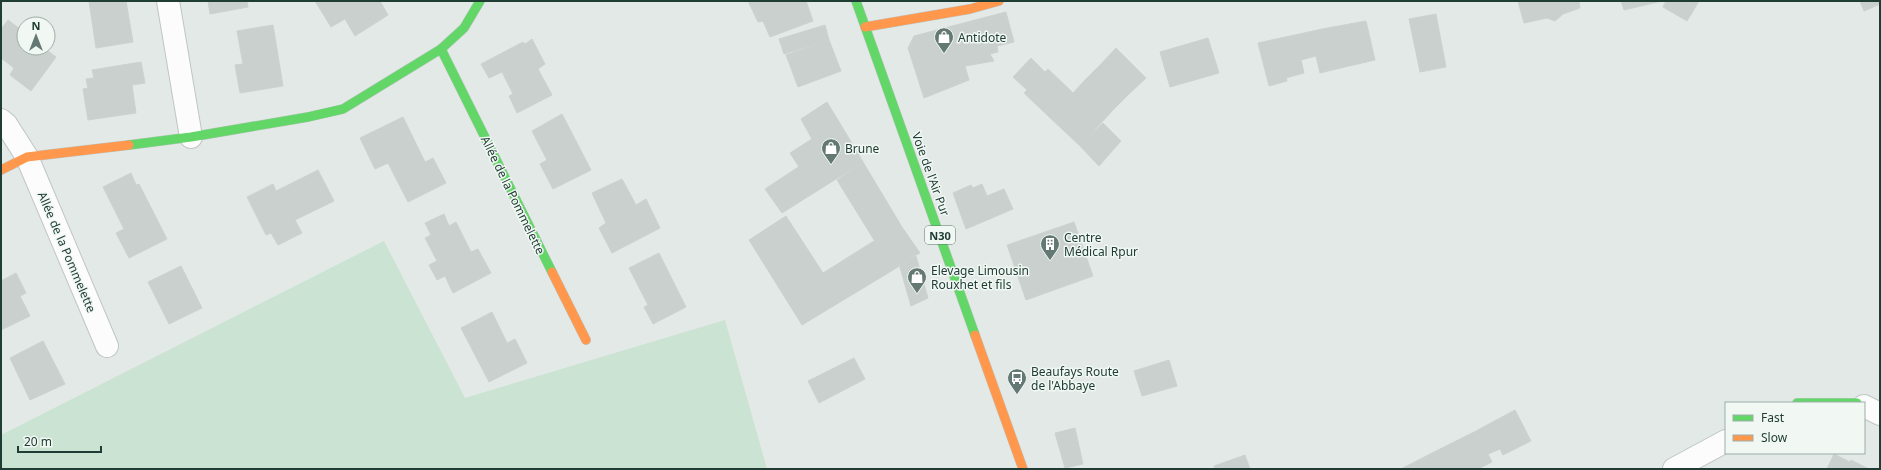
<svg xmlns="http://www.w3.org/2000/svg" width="1881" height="470" font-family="'Noto Sans',sans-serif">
  <rect width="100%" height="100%" fill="#e3e9e6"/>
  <polygon fill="#cbe3d2" points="384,241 465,398 725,320 767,469 1,469 1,435"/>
  <g fill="#cad0ce" stroke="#cbd2cf">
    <polygon points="89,1 126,1 133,42 96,48"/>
    <polygon points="208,1 247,1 248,7 210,14"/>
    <polygon points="315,1 380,1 388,15 355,36 345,19 331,27"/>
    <polygon points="748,1 806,1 813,21 770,37 763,21 758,22"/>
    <polygon points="1518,1 1579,1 1580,8 1563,14 1555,21 1547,18 1524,23"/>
    <polygon points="1621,1 1662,1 1624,10"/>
    <polygon points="1666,1 1699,1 1687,21 1663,7"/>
    <polygon points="1860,1 1880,1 1880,4 1864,11"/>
    <polygon points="1006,12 1014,42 997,46 998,52 990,54 994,61 965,66 969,80 924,98 908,48 914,36"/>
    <polygon points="1436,14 1446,67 1420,72 1409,19"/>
    <polygon points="8,20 24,32 24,48 44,48 56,57 31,91 10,75 14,68 1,58 1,29"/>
    <polygon points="1366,21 1375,60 1332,70 1322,29"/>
    <polygon points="273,25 283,86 240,93 235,65 243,64 237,31"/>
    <polygon points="825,25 829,40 784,54 779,39"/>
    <polygon points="1322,29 1332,70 1320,73 1316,56 1301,60 1295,35"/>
    <polygon points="1295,35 1304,73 1286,78 1276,39"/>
    <polygon points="1208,38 1219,73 1170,87 1160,52"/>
    <polygon points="532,39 545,64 538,69 552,95 517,113 509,96 513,94 502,72 489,78 481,64 523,42 525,44"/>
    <polygon points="1276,39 1287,81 1269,86 1258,43"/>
    <polygon points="829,40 841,71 798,87 786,55"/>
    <polygon points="1116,48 1146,78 1130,93 1101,64"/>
    <polygon points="1031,58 1045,72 1027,90 1013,77"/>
    <polygon points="141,62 145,83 132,85 136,113 88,120 83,89 88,88 86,79 94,78 92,70"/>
    <polygon points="1101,64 1130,93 1113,110 1084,81"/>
    <polygon points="1048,69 1069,89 1045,113 1024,93"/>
    <polygon points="1084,81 1113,110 1080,146 1045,113 1069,89 1073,93"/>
    <polygon points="827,102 847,135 799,167 790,153 812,139 801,119"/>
    <polygon points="562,114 591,170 553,189 540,164 547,160 532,131"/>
    <polygon points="403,117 425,162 433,158 446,183 408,202 388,163 375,169 360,138"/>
    <polygon points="1103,123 1121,141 1099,166 1080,146"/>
    <polygon points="847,135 863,162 782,213 765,189"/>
    <polygon points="863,162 902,227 876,243 837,180"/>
    <polygon points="318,170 334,201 295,220 302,233 278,245 271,233 266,235 247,197 273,184 276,191"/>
    <polygon points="131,173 136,185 139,184 167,239 129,258 116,233 124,229 103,187"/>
    <polygon points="622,179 636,205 646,199 660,228 612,253 599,228 606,223 592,193"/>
    <polygon points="982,184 987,196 1004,189 1013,209 966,229 953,193 971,185 973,188"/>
    <polygon points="444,214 449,226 456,222 471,252 478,249 491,273 453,293 445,276 437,280 429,265 437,261 425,238 431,235 425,223"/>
    <polygon points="786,216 823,273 874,241 876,243 902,227 920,253 899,264 898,267 802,325 749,240"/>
    <polygon points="1074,222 1093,276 1026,300 1007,245"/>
    <polygon points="659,253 686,307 653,324 644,307 648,305 629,268"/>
    <polygon points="916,256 928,298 911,306 899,264"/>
    <polygon points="181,266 202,308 169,324 148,282"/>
    <polygon points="16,273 26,293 20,296 30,316 1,330 1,281"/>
    <polygon points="492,312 507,343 515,339 527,363 489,382 461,328"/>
    <polygon points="43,341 65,384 30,400 10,358"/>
    <polygon points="854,358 865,379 819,403 808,381"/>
    <polygon points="1169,360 1177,386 1142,396 1134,371"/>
    <polygon points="1515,410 1531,441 1503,455 1500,449 1488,454 1476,431"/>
    <polygon points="1075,428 1083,464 1065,468 1055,433"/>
    <polygon points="1476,431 1492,462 1478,469 1443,469 1434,452"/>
    <polygon points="1434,452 1443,469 1401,469"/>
    <polygon points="1834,454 1850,462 1851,460 1869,469 1827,469"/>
    <polygon points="1245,455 1250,469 1215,469 1214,466"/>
  </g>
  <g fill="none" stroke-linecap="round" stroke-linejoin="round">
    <defs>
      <g id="street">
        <polyline points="168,1 191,137"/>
        <polyline points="1,120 6,124 27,157 107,346"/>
        <polyline points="1864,406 1880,414"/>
        <polyline points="1674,469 1726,441"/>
      </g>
      <g id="fast">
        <polyline points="856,1 975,335"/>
        <polyline points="441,49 552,272"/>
        <polyline points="129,145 191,137 308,117 343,109 441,49 464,28 480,1"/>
        <polyline points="1797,403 1857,403"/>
      </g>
      <g id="slow">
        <polyline points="865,27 970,9 999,1"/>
        <polyline points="1,170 27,157 129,145"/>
        <polyline points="552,272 586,340"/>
        <polyline points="975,335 1023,469"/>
      </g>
    </defs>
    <use href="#street" stroke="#c0c6c3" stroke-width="24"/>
    <use href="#fast" stroke="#bec7c3" stroke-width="10"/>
    <use href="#slow" stroke="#bec7c3" stroke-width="10"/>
    <use href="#street" stroke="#fbfcfb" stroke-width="22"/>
    <use href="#fast" stroke="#63d668" stroke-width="9"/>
    <use href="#slow" stroke="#ff974d" stroke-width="9"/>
  </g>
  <defs>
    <symbol id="shop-pin" viewBox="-11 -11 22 30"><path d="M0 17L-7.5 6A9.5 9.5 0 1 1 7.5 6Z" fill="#647973" stroke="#f1f8f4"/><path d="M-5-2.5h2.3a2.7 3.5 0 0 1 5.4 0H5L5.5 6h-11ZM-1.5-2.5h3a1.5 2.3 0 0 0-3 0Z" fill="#fff"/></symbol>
    <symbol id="building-pin" viewBox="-11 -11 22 30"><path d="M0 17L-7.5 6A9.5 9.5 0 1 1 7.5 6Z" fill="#647973" stroke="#f1f8f4"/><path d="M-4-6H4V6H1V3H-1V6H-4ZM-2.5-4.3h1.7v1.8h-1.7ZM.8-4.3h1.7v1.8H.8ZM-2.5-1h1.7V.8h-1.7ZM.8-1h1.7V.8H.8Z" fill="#fff"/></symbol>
    <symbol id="bus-pin" viewBox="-11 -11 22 30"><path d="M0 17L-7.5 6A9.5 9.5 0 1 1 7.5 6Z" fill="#647973" stroke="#f1f8f4"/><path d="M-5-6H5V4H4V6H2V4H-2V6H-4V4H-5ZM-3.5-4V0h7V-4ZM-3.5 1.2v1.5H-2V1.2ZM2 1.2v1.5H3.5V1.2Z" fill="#fff"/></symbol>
  </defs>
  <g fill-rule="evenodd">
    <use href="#shop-pin" x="933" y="26" width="22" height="30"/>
    <use href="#shop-pin" x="820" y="137" width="22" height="30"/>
    <use href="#building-pin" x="1039" y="233" width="22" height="30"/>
    <use href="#shop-pin" x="906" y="266" width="22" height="30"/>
    <use href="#bus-pin" x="1006" y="367" width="22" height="30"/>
  </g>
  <g text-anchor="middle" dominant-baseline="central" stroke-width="3" stroke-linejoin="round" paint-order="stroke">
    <rect fill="#f1f8f4" stroke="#5f756e" stroke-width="1" x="925" y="226" width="30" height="18" rx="3"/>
    <g font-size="11" font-weight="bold" fill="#203d35">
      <text x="940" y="235">N30</text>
    </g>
    <g font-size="12" fill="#203d35" stroke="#f1f8f4" text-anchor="start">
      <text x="958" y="37">Antidote</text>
      <text x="845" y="148">Brune</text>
      <text x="1064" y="237">Centre<tspan x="1064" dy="14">Médical Rpur</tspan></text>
      <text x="931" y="270">Elevage Limousin<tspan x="931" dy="14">Rouxhet et fils</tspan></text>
      <text x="1031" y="371">Beaufays Route<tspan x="1031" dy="14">de l'Abbaye</tspan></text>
    </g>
    <g font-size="12" fill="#203d35" stroke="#f1f8f4">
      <text transform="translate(931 174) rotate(70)">Voie de l'Air Pur</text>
      <text transform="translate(513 195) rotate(64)">Allée de la Pommelette</text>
      <text transform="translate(67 252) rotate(67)">Allée de la Pommelette</text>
    </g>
  </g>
  <rect width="1881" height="470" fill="none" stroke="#203d35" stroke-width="4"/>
  <rect x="1725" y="402" width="140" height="52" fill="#f1f8f4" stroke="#9dada8"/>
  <rect x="1733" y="415" width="20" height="6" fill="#63d668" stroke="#9dada8"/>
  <text x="1761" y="422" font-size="12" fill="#203d35">Fast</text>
  <rect x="1733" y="435" width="20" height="6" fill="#ff974d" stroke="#9dada8"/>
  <text x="1761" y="442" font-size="12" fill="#203d35">Slow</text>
  <g transform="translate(36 36)"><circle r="19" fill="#f1f8f4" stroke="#9dada8"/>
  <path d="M0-3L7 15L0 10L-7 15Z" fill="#647973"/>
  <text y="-6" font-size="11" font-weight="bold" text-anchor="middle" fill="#203d35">N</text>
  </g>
  <path d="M18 446v6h83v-6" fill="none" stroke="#203d35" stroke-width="2"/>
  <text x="24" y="446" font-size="12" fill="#203d35" stroke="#f1f8f4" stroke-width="3" paint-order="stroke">20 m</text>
</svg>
